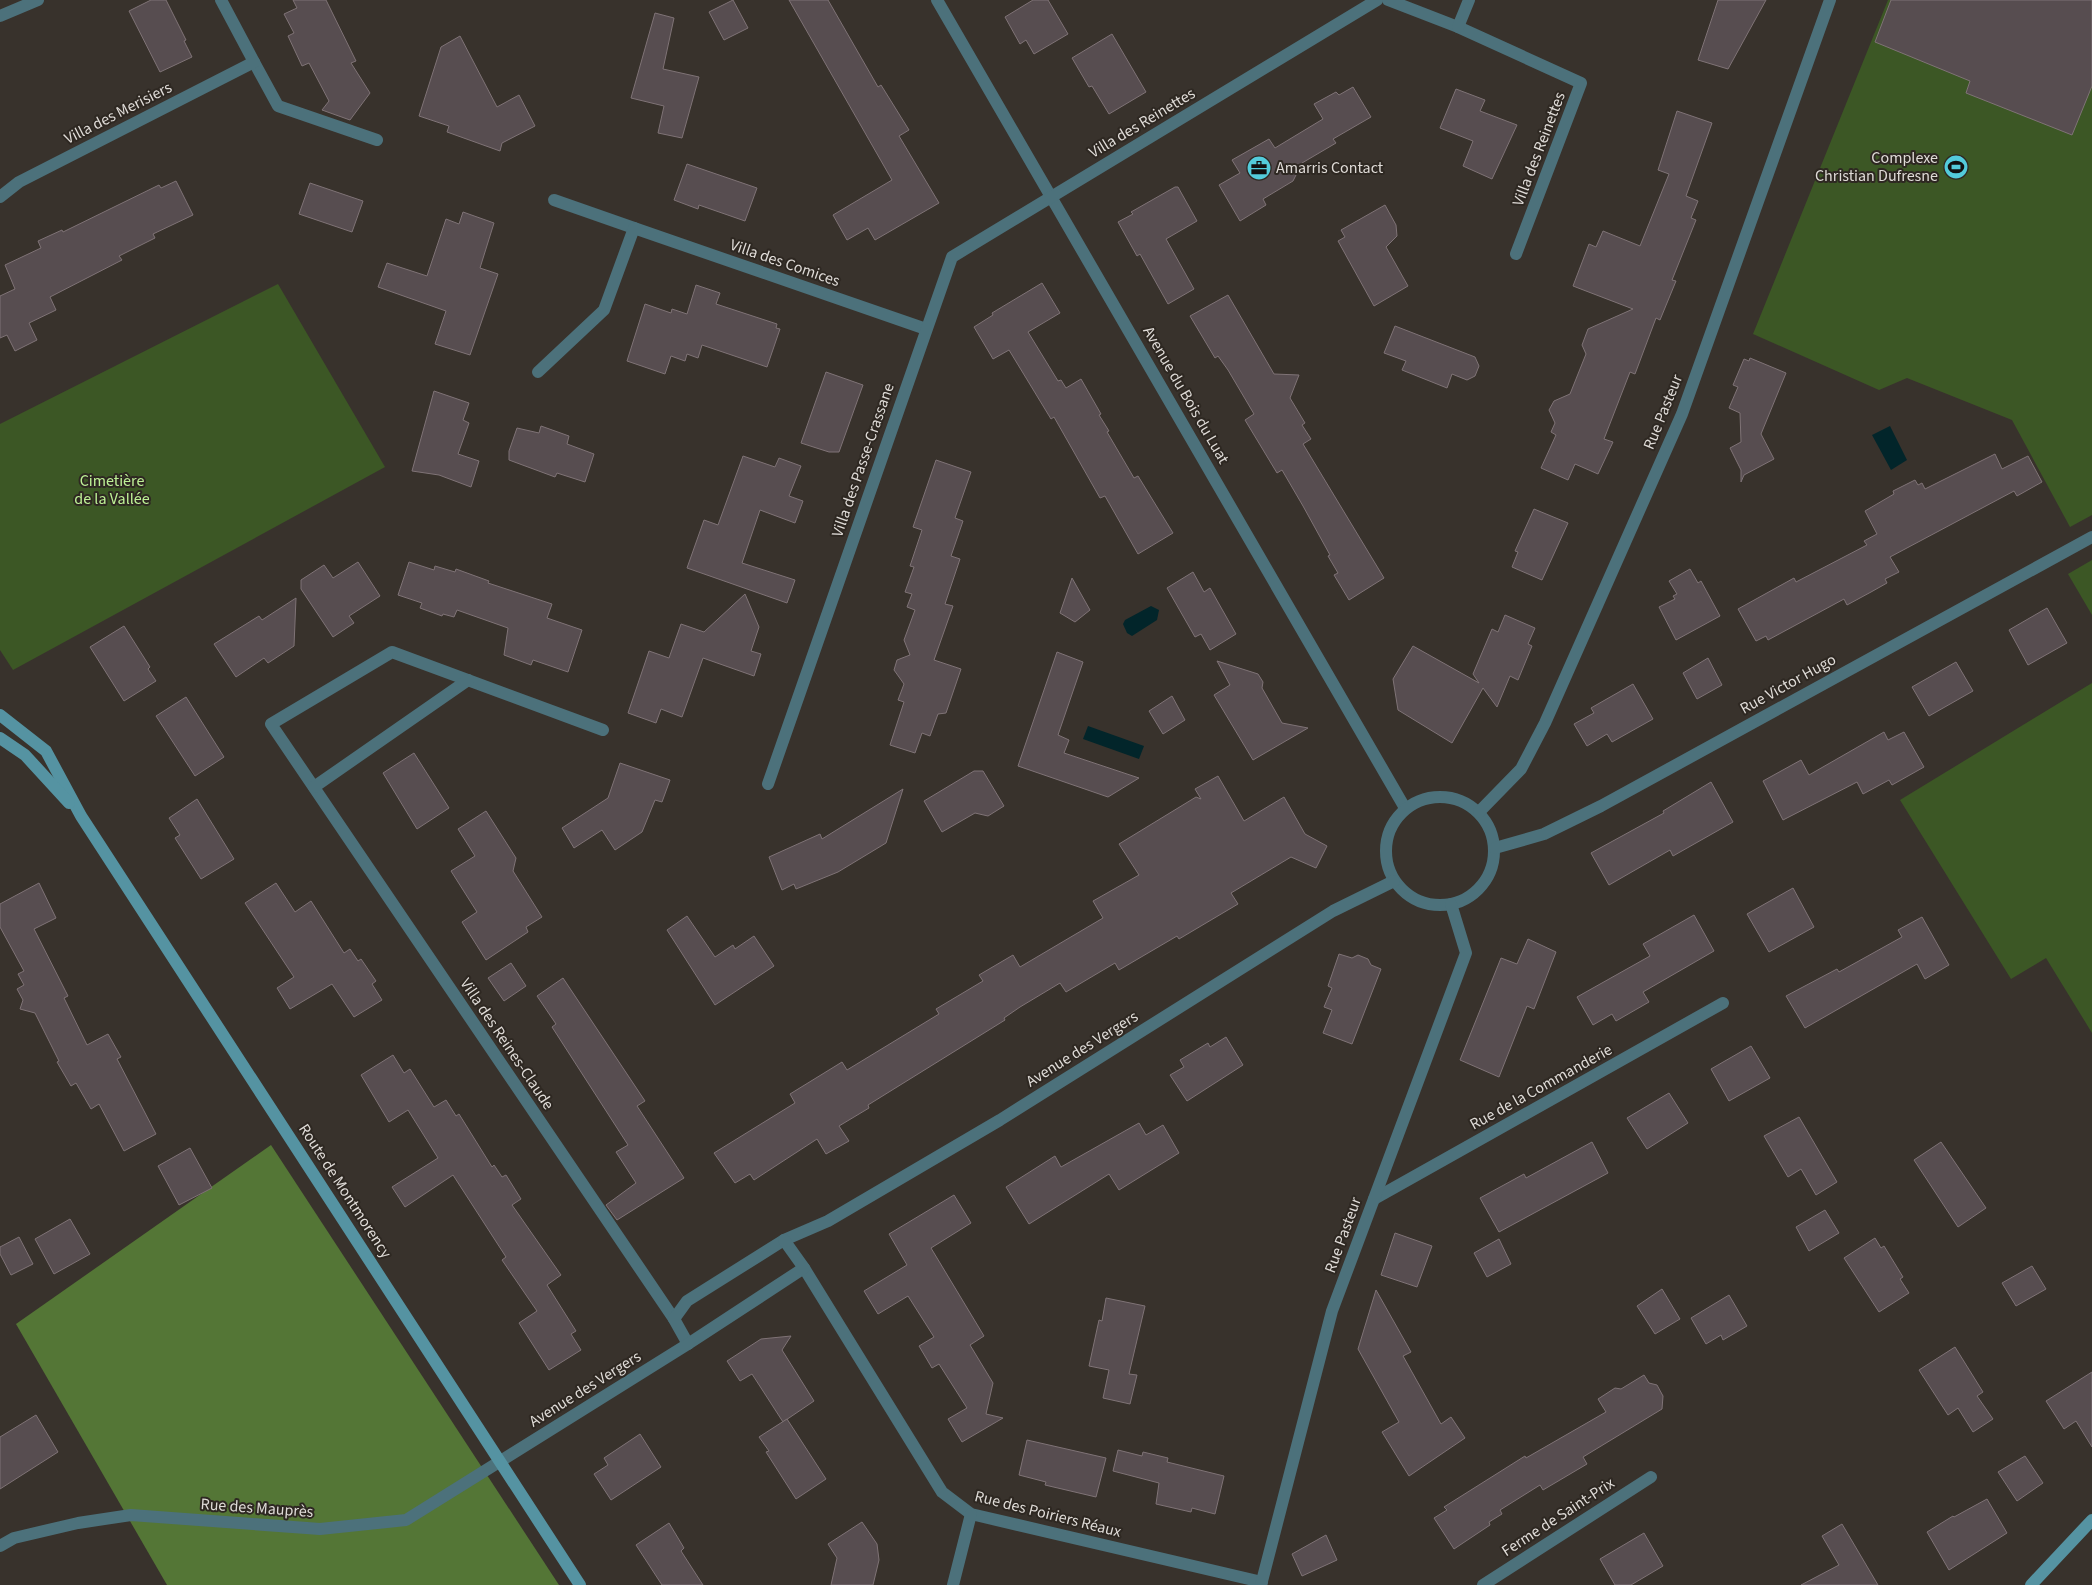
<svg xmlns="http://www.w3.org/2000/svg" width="2092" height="1585" font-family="'Source Sans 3',sans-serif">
  <rect width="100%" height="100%" fill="#38322c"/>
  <g fill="#3c5725">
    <polygon points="1888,0 2092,0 2092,515 2070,527 2012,420 1907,378 1879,390 1753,334"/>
    <polygon points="278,284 385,467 13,670 0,650 0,424"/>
    <polygon points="2092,560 2092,615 2068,574"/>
    <polygon points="2092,683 2092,1033 2046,958 2011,979 1900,800"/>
  </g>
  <polygon fill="#547636" points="271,1145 559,1585 167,1585 16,1324"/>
  <g fill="#02252a">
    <polygon points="1890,426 1907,460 1891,470 1872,435"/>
    <polygon points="1151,606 1159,610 1157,620 1132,636 1127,633 1123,624 1125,620"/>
    <polygon points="1088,726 1144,746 1139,759 1083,739"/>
  </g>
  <g fill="#574d50" stroke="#7f7376">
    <polygon points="151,0 166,0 186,40 184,41 192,57 160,72 129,11"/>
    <polygon points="293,0 326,0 356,61 351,63 370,93 350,120 322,110 329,101 309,63 302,66 288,36 294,33 284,14 297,8"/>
    <polygon points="733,0 748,28 724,40 709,12"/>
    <polygon points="789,0 828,0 878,87 881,85 909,130 899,136 939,203 875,240 868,228 847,240 833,215 892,180"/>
    <polygon points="1033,0 1048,0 1068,34 1034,54 1026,40 1020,44 1005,17"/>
    <polygon points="1718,0 1766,0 1728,69 1698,60"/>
    <polygon points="1891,0 2092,0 2092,86 2072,135 1966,93 1970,81 1875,42"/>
    <polygon points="655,13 674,18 663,69 699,77 682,138 658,133 664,106 631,98"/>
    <polygon points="1112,34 1146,92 1109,114 1092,86 1089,87 1072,58"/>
    <polygon points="460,36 497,107 519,95 535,126 502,143 500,151 447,132 449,126 419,116 441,47"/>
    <polygon points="1353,87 1371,117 1333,139 1336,143 1302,163 1293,181 1263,199 1266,205 1240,221 1219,185 1240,173 1232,160 1269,139 1275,148 1323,119 1314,104 1336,92 1339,95"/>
    <polygon points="1456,89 1485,100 1480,111 1517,125 1492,179 1463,166 1473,141 1440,128"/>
    <polygon points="1677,111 1712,123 1686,196 1698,201 1691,218 1696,220 1672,280 1676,281 1660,320 1656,318 1635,374 1630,372 1611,421 1604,439 1613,442 1598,474 1575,464 1568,480 1541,468 1556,435 1551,432 1555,423 1549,410 1554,401 1570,394 1586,354 1582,345 1588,329 1633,309 1573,286 1589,244 1596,247 1603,231 1640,246 1669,174 1658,170"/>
    <polygon points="687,164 757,188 745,221 699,205 698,209 674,200"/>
    <polygon points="176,181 193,215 153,234 155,238 119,256 122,260 50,297 56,310 29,323 37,340 15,351 7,335 0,338 0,296 15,289 5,265 41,248 38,241 62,230 63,232 159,185 161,188"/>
    <polygon points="310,183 363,201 352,232 299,214"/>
    <polygon points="1175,187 1178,187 1197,221 1166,239 1194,289 1168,304 1140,254 1137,256 1118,222 1133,214 1131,212"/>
    <polygon points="1385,205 1396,225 1397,236 1386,247 1408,286 1374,306 1338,241 1345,237 1341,230"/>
    <polygon points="463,212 494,223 480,268 498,274 470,355 435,344 446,311 378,287 387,263 427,276 446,219 459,224"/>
    <polygon points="1042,283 1060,313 1028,332 1058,381 1061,380 1066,388 1081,379 1101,414 1099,415 1109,431 1107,432 1134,478 1138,476 1173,533 1138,554 1105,496 1100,498 1054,417 1051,419 1009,350 993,359 974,327 993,315 992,313"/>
    <polygon points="696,285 720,293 716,304 777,324 776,328 780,329 767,367 702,345 698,358 687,354 685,361 671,356 665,374 627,361 645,304 671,313 672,309 687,314"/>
    <polygon points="1228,295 1274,374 1299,375 1290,398 1305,423 1302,425 1311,439 1303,444 1384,578 1349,600 1334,575 1338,573 1328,556 1330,555 1303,506 1282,470 1277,473 1245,420 1254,414 1228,370 1218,356 1215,358 1190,316"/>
    <polygon points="1395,326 1475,357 1479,366 1475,376 1467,380 1452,374 1447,388 1402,370 1406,361 1384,353"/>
    <polygon points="1750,358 1786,373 1761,434 1774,459 1744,475 1741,482 1741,470 1730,448 1741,442 1740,413 1729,408 1738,387 1733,385 1744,359 1749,361"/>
    <polygon points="826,372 863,385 839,452 829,452 801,443"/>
    <polygon points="434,391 469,403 463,420 469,423 458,454 479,461 471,487 439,475 412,471"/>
    <polygon points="541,426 569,436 567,444 594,454 585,482 557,473 555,477 509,460 509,451 517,428 539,433"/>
    <polygon points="1995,454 2002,469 2028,456 2042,482 2017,496 2014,491 1890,557 1899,572 1885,579 1887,583 1871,592 1847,605 1844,599 1768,640 1766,636 1756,641 1738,609 1794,578 1796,582 1867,545 1864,541 1877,534 1865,511 1894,494 1893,491 1915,480 1918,485 1922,483 1925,489"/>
    <polygon points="743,456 775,467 779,458 801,466 789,496 803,501 795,523 760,510 742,563 795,580 787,603 687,568 704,520 718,525"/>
    <polygon points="936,460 971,472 955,518 963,521 951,556 960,559 945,604 953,606 934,660 961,669 946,713 938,714 930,736 922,733 915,753 890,745 904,702 898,700 904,684 894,670 897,660 910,655 904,640 915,610 907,607 912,594 905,592 914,567 910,566 922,530 913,527"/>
    <polygon points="1534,509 1568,523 1542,580 1512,567 1518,552 1515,551"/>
    <polygon points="358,562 380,596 349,616 354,623 333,637 301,589 301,580 324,565 333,578"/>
    <polygon points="409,562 434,570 435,566 455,572 456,569 489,581 488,583 552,604 547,618 582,630 568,672 533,660 531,665 504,655 508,628 457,610 454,617 443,614 442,616 420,608 422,603 398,595"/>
    <polygon points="1690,569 1698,583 1701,581 1720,616 1676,640 1659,607 1675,599 1673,596 1677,594 1669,581"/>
    <polygon points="1193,572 1204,592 1210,588 1236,634 1210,650 1201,634 1195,637 1167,588"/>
    <polygon points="1072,578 1090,610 1075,622 1060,613"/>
    <polygon points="745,594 759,627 751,651 761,654 754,676 703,658 682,717 661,709 656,723 628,713 649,651 669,658 681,624 704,632"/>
    <polygon points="296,598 294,646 268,663 264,658 236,677 214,644 259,616 262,620"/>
    <polygon points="2047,608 2067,643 2028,665 2009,630"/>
    <polygon points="1505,615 1535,628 1528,644 1532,646 1518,680 1510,676 1497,707 1483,688 1452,743 1398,710 1393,679 1413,646 1479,683 1473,674 1492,629 1498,632"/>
    <polygon points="124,626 150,667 148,669 156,681 124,701 90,647"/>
    <polygon points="1057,652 1083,662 1058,735 1069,740 1064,753 1139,778 1108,797 1018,766"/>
    <polygon points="1708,658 1722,685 1697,699 1683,673"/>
    <polygon points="1217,661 1258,674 1263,682 1262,688 1282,723 1308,728 1253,760 1214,695 1230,685"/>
    <polygon points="1956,662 1973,691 1929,716 1912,687"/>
    <polygon points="1633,684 1653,719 1612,742 1607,734 1587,746 1574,724 1594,713 1591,708"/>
    <polygon points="1172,696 1185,720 1163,734 1149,711"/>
    <polygon points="186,697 224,757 195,776 156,716"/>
    <polygon points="1884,732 1888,740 1904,732 1924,767 1892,785 1889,780 1863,794 1857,782 1783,820 1763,781 1801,760 1809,775"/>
    <polygon points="414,753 449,808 417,829 383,773"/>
    <polygon points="620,763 670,780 662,802 655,800 642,832 615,850 602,830 574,848 562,828 608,798"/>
    <polygon points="974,771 983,771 1004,806 988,816 975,813 942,832 924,801"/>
    <polygon points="1218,776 1244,821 1284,797 1305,834 1327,846 1316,868 1291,857 1231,893 1238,904 1179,939 1177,936 1119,970 1115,963 1066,992 1060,983 1020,1007 1004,1018 1005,1020 868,1105 869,1108 839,1126 849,1141 826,1154 817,1139 754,1180 750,1174 735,1183 714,1153 795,1103 790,1094 842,1062 847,1070 939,1014 936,1009 983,981 979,975 1013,955 1020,967 1103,918 1093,901 1139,875 1119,844 1196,797 1201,799 1195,789"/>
    <polygon points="1711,782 1733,822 1673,856 1670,850 1609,885 1591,853 1664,813 1663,811"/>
    <polygon points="903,789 886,843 838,872 796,889 794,884 782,890 769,857 820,834 822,839"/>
    <polygon points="197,799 234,859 201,879 175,838 180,835 169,818"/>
    <polygon points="486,811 516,858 513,871 542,917 526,927 528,932 486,960 462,922 477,912 451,871 475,856 458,829"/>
    <polygon points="39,883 56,918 34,929 68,996 64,998 87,1045 108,1034 121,1057 117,1059 156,1134 124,1151 99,1104 91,1109 76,1083 71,1086 57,1062 59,1061 35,1013 20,1009 23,1000 17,989 24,985 18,974 24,971 0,927 0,904"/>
    <polygon points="276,883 295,912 311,901 344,953 350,949 358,961 361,959 376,981 372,984 382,1000 354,1017 332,984 290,1009 277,988 294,977 245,903"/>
    <polygon points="1793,888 1814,927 1769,952 1747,914"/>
    <polygon points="1694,915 1714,951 1643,992 1649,1002 1616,1021 1612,1014 1593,1025 1577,997 1650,956 1643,944"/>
    <polygon points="687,916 715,957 733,945 735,949 754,936 774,966 715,1005 667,930"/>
    <polygon points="1922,917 1949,965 1925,979 1917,964 1805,1028 1786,996 1837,969 1839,972 1902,937 1898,930"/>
    <polygon points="1528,939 1556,952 1534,1009 1527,1006 1499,1077 1460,1060 1501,958 1517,964"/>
    <polygon points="1339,954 1352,958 1358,955 1368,959 1371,965 1381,969 1352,1044 1323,1033 1332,1010 1324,1007 1332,988 1328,986"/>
    <polygon points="511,963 526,986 504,1001 488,978"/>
    <polygon points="563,978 645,1101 637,1106 684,1178 617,1220 606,1205 636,1183 616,1152 628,1145 552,1027 556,1024 537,996"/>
    <polygon points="1226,1037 1243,1065 1187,1101 1170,1075 1184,1067 1180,1060 1208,1043 1210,1047"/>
    <polygon points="1751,1046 1770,1078 1729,1101 1711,1069"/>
    <polygon points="393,1055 404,1073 410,1069 434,1107 446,1100 456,1116 459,1114 492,1167 494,1165 502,1177 506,1175 521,1199 512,1205 561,1275 547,1285 576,1331 571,1334 581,1350 549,1370 519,1323 537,1311 502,1260 506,1257 453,1175 405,1207 392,1187 438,1158 408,1110 389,1122 361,1075"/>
    <polygon points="1669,1093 1688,1123 1647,1149 1627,1118"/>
    <polygon points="1799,1117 1837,1182 1816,1195 1801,1169 1788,1177 1764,1136"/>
    <polygon points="1139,1123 1146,1135 1163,1125 1179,1153 1119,1190 1109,1174 1029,1224 1006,1187 1055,1156 1061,1167"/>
    <polygon points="1592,1142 1608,1173 1499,1232 1480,1198 1524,1174 1526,1178"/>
    <polygon points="1941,1142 1986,1208 1958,1227 1914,1160"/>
    <polygon points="190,1148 212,1188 179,1205 158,1166"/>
    <polygon points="954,1195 971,1223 931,1248 984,1336 970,1345 993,1383 986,1414 1003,1418 962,1442 948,1419 967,1408 939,1364 932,1368 919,1346 934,1337 908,1296 878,1314 864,1291 907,1265 889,1234"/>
    <polygon points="1825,1210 1839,1233 1809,1251 1796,1227"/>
    <polygon points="70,1219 90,1254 54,1274 35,1239"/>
    <polygon points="1395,1233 1432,1246 1417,1287 1381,1275"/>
    <polygon points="19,1237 33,1264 11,1275 0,1254 0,1247"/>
    <polygon points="1875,1238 1881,1248 1884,1246 1903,1277 1900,1279 1909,1293 1879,1312 1844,1258"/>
    <polygon points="1499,1239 1511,1264 1487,1277 1474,1253"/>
    <polygon points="2032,1266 2046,1289 2016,1306 2002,1283"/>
    <polygon points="1662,1289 1680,1319 1655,1334 1637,1306"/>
    <polygon points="1376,1290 1411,1352 1403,1356 1441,1424 1451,1417 1465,1438 1409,1476 1382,1432 1399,1422 1358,1349"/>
    <polygon points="1729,1295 1747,1326 1723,1340 1721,1335 1706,1344 1691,1318"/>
    <polygon points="1106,1298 1145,1306 1129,1374 1137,1375 1130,1404 1103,1398 1109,1370 1089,1366 1099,1320 1102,1321"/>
    <polygon points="791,1336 782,1350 814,1401 783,1422 752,1374 740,1381 727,1361 761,1339"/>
    <polygon points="1955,1347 1983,1392 1977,1396 1993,1419 1973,1432 1958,1408 1948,1415 1919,1370"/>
    <polygon points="2092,1372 2092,1447 2076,1421 2064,1429 2046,1401"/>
    <polygon points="1644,1375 1649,1383 1657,1385 1663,1396 1662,1409 1583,1457 1587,1464 1543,1490 1540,1485 1500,1510 1502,1514 1489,1522 1490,1525 1454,1549 1434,1518 1447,1510 1444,1507 1525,1456 1526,1458 1606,1412 1598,1399 1615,1388 1621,1389"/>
    <polygon points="36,1415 58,1452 0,1489 0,1437"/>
    <polygon points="787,1419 826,1479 796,1499 766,1452 769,1451 759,1437"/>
    <polygon points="640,1434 661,1467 611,1500 594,1474 608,1465 604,1458"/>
    <polygon points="1027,1440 1106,1458 1096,1497 1045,1485 1046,1482 1019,1475"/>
    <polygon points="1118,1450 1142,1456 1143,1452 1168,1458 1167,1462 1224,1476 1215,1514 1192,1508 1191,1512 1156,1504 1159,1483 1113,1471"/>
    <polygon points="2025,1456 2043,1483 2017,1501 1998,1472"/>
    <polygon points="1987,1499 2007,1533 1949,1570 1927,1532 1953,1516 1954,1517"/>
    <polygon points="862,1522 877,1544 879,1560 873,1585 831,1585 837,1558 828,1544"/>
    <polygon points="669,1523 684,1548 681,1551 703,1585 662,1585 636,1545"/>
    <polygon points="1842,1524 1878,1585 1801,1585 1839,1565 1822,1536"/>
    <polygon points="1644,1533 1663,1566 1631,1585 1615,1585 1600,1559"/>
    <polygon points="1326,1535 1337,1560 1302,1576 1292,1554"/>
  </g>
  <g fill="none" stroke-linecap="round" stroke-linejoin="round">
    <g stroke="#4c717b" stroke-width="12">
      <polyline points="937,0 1405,808"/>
      <polyline points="1388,0 1458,27 1581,83 1516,254"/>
      <polyline points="0,16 38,0"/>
      <polyline points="1458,27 1469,0"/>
      <polyline points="254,62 278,106 377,140"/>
      <polyline points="0,197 19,182 254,62 221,0"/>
      <polyline points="554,200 634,228"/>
      <polyline points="538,372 604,310 634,228 926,329"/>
      <polyline points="603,730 392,652 271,724 674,1319"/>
      <polyline points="768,784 952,257 1377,0"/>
      <polyline points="314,787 468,680"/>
      <circle cx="1440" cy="851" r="54"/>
      <polyline points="1479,812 1521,769 1545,723 1682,414 1830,0"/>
      <polyline points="1495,848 1544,834 1601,806 2092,537"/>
      <polyline points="1374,1199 1723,1003"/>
      <polyline points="804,1268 942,1492 971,1514 1262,1582"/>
      <polyline points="688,1344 674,1319 687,1301 784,1240 828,1221 1000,1120 1333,911 1394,881"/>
      <polyline points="0,1546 14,1538 78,1523 131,1515 320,1529 406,1520 688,1344 804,1268 784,1240"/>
      <polyline points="953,1585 971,1514"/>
      <polyline points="1261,1585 1332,1311 1466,953 1451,904"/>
      <polyline points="1483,1585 1651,1477"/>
    </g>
    <g stroke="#5593a2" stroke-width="12">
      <polyline points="0,715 46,751 81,816 580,1585"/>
      <polyline points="0,738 25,755 69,803"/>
      <polyline points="2031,1585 2092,1520"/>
    </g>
  </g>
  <defs>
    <symbol id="stadium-disc" viewBox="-11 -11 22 22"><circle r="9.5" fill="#53cbdb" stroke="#2e2822"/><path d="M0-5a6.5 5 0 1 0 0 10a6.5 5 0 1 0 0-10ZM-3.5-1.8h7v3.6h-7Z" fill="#111"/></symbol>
    <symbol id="office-disc" viewBox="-11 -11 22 22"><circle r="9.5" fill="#53cbdb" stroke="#2e2822"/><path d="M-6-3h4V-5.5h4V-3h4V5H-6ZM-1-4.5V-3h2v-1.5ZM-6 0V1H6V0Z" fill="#111"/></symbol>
  </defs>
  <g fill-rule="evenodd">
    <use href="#stadium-disc" x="1942" y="153" width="28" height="28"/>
    <use href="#office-disc" x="1245" y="154" width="28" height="28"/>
  </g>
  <g text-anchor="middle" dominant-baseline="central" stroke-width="4" stroke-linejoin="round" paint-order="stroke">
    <g font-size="16" fill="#dfdbd7" stroke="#2e2822">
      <text transform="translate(118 113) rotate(-27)">Villa des Merisiers</text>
      <text transform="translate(1142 123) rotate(-31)">Villa des Reinettes</text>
      <text transform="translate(1539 149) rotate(-69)">Villa des Reinettes</text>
      <text transform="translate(785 263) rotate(19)">Villa des Comices</text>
      <text transform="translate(1186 395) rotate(60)">Avenue du Bois du Luat</text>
      <text transform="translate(1663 412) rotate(-68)">Rue Pasteur</text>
      <text transform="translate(863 460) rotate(-71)">Villa des Passe-Crassane</text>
      <text transform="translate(1788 684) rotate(-29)">Rue Victor Hugo</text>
      <text transform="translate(507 1044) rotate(56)">Villa des Reines-Claude</text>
      <text transform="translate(1082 1049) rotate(-32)">Avenue des Vergers</text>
      <text transform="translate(1541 1087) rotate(-29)">Rue de la Commanderie</text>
      <text transform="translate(345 1191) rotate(57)">Route de Montmorency</text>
      <text transform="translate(1343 1235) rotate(-70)">Rue Pasteur</text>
      <text transform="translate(585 1389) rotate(-32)">Avenue des Vergers</text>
      <text transform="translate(257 1508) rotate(4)">Rue des Mauprès</text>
      <text transform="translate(1048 1514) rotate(14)">Rue des Poiriers Réaux</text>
      <text transform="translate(1558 1517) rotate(-33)">Ferme de Saint-Prix</text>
    </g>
    <g font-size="16" fill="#dfdbd7" stroke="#2e2822" text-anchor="end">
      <text x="1938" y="158">Complexe<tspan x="1938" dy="18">Christian Dufresne</tspan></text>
      <text x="1276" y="168" text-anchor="start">Amarris Contact</text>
    </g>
    <g font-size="16" fill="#bef196" stroke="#2e2822">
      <text x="112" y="481">Cimetière<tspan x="112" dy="18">de la Vallée</tspan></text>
    </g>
  </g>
</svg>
